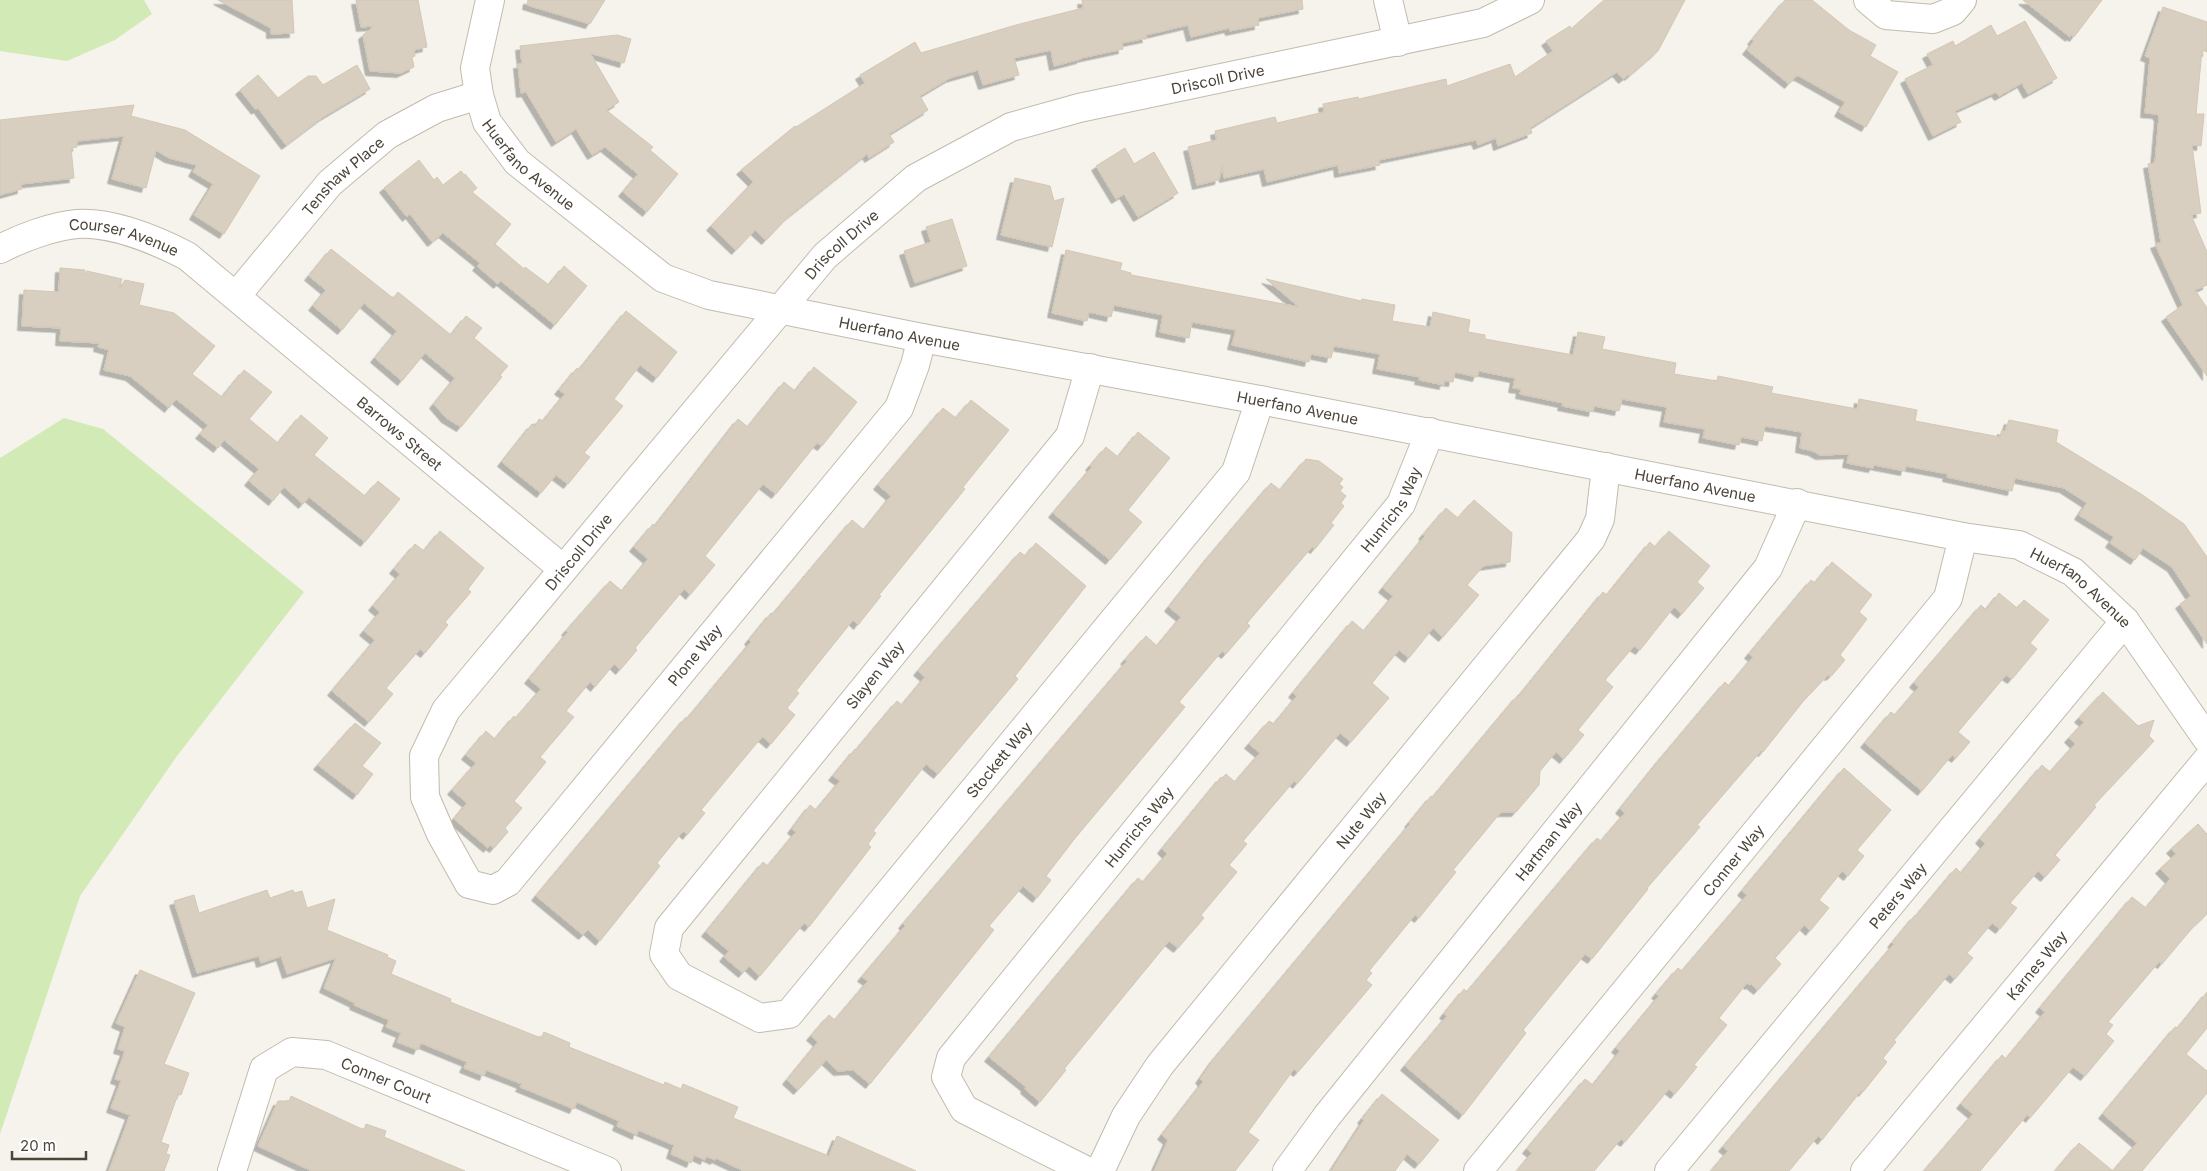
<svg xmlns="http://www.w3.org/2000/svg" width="2207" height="1171" font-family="Inter,sans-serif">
  <defs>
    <filter id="shadow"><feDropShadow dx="-4.5" dy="4.5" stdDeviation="0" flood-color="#0004"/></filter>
  </defs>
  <rect width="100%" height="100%" fill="#f6f3ec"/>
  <g fill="#d2eab5">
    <polygon points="0,0 144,0 152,14 115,40 67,61 0,51"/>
    <polygon points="64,418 103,429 304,592 177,756 80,896 0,1134 0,458"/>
  </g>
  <g fill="#d8cfc1" stroke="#d3c7b4" filter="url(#shadow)">
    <polygon points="218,0 292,0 294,33 271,34 271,28"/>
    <polygon points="356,0 418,0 427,47 414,50 415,56 412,57 414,67 401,73 370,71 363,35 374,26 361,27"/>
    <polygon points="528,0 605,0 590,24 527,5"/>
    <polygon points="1082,0 1302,0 1303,9 1258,18 1259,25 1230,31 1229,28 1191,37 1188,25 1146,35 1147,38 1122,43 1123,49 1081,58 1081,59 1054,66 1051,50 1014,58 1019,75 983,85 978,70 950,78 920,96 928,110 889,134 894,142 869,158 867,154 788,217 766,240 755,230 736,250 711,226 753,182 741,170 795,126 796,127 865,83 860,75 915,42 921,53 1016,25 1083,8"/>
    <polygon points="1604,0 1685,0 1658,51 1629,76 1628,75 1623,79 1617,72 1530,128 1532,133 1498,146 1496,138 1478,145 1476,140 1379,160 1380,165 1339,173 1338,165 1267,182 1264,169 1224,178 1222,166 1219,180 1197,185 1188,147 1217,140 1215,131 1275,117 1277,123 1324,112 1323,104 1358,97 1359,99 1446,79 1447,86 1510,64 1515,77 1553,51 1546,41 1570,26 1571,29"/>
    <polygon points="1785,0 1812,0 1849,30 1876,45 1870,56 1898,72 1866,127 1839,112 1845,102 1799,76 1796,76 1789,84 1747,50 1754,41 1752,40"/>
    <polygon points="2023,0 2102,0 2074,37 2071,35 2070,37"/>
    <polygon points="2163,7 2207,22 2207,52 2202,50 2196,114 2204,114 2201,146 2192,145 2201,213 2191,215 2207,252 2207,285 2195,290 2207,308 2207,376 2166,317 2183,305 2155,244 2161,242 2148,164 2155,163 2159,117 2157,114 2145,113 2150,58 2145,56"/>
    <polygon points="2025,21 2057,78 2028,94 2022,83 1999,96 1996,92 1955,111 1961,122 1933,136 1905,79 1933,65 1927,54 1953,41 1955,46 1991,25 1997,36"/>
    <polygon points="617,35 631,39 624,63 590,53 619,102 606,110 653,147 650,150 678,174 647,212 623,192 638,174 605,147 592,155 576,129 556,142 526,92 521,93 518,64 522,64 520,46"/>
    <polygon points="357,65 370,89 323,117 286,145 258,108 256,110 240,90 258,75 278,98 308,76 316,76 323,85"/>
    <polygon points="134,105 131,116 185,130 260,176 224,234 194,215 213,184 193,172 197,165 169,158 156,150 146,188 112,179 124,136 77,141 77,147 71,148 74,178 21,184 22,189 0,195 0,120"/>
    <polygon points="1125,148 1134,164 1154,152 1178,193 1138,217 1124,194 1116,199 1096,166"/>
    <polygon points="419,160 434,180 437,177 443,185 461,171 464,175 465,174 477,188 472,192 511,224 495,244 524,269 525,267 549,285 564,266 587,286 555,325 501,281 498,284 477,266 480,263 443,233 432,242 410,214 407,217 384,188"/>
    <polygon points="1015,178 1050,186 1054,201 1064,198 1052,247 1001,235"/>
    <polygon points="952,219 967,266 915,283 904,251 931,242 926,227"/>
    <polygon points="331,249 393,298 398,292 451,335 466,316 482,328 474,338 508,366 500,375 502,377 461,427 446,418 434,404 455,378 425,353 402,381 375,358 397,331 364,303 342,330 313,306 326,290 309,276"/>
    <polygon points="1066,250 1122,263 1120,270 1131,273 1131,275 1299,307 1266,279 1361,301 1362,299 1395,305 1392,321 1430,327 1433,312 1470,320 1468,332 1485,335 1485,339 1573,355 1578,332 1605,337 1602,349 1676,363 1674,374 1717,381 1718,376 1773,387 1771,393 1857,409 1859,399 1917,410 1915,421 2000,437 2002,430 2005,431 2009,420 2058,430 2056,442 2141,494 2184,524 2207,557 2207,644 2180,604 2191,596 2172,567 2143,548 2135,560 2110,543 2114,537 2079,515 2087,503 2064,488 2015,478 2012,491 1947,477 1948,474 1906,466 1905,471 1874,465 1873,468 1847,463 1849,454 1820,455 1813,451 1800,448 1802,432 1765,426 1762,441 1741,437 1739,445 1703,438 1705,429 1664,422 1667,407 1622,399 1619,411 1594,406 1593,412 1562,406 1563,403 1520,394 1521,389 1513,388 1515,378 1479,371 1477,377 1455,372 1453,382 1444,381 1444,385 1419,380 1420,377 1377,369 1380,354 1334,346 1331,358 1311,354 1309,362 1232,345 1236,330 1192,322 1189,338 1160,332 1163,315 1114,305 1111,317 1089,312 1087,321 1052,313"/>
    <polygon points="60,268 85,270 85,276 87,271 122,279 119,289 125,280 144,284 139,305 174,313 215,346 192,374 222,397 244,370 272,392 249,419 278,443 301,415 328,438 314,455 365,496 378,481 400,499 365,542 309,497 303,504 284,487 273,501 249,481 259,469 224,440 218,448 200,434 208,425 176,399 169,408 130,376 104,370 109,350 98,347 99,343 60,341 61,328 22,326 24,290 59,292"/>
    <polygon points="626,311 677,352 657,378 640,365 614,399 623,406 584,453 590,457 568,484 556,475 541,493 502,462 532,424 535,426 539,419 543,421 565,394 559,390 577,368 579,370"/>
    <polygon points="814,367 857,402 822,446 817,443 776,494 763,484 705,556 715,565 690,595 684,589 635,648 637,650 620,670 614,664 595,687 590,682 566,711 574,717 540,757 546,762 514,801 522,808 505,828 508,832 494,848 490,845 488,848 454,819 467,803 452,790 476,763 466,755 486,731 495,739 514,716 516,718 541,689 529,679 568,632 566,631 610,581 622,591 648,559 634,547 653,524 655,526 738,419 748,427 784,382 795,391"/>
    <polygon points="971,400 1009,430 963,487 965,489 879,595 881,596 858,625 853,620 796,691 799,693 787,708 795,715 771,744 763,737 761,738 701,810 705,813 687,835 683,831 657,863 660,866 600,941 588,930 583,935 536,896 686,717 687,719 751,642 749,640 771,613 773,614 852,520 864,530 891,496 878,485 943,408 956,418"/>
    <polygon points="1138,432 1170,458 1128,510 1142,522 1110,560 1053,513 1092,467 1090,466 1106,447 1118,457"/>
    <polygon points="1306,459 1319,461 1343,479 1339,484 1343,487 1340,491 1346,496 1341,503 1344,506 1331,523 1334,525 1315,549 1312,547 1247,623 1250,626 1226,654 1222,651 1179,702 1185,707 1076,837 1046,876 1051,880 1037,898 1023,886 989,926 994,930 870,1084 853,1070 838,1071 826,1060 798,1090 787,1080 818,1042 811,1036 829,1015 835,1020 868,981 862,977 905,926 903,924 1127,661 1125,660 1146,636 1157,646 1181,617 1169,607 1210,555 1271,483 1280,490"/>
    <polygon points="1474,500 1512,533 1510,562 1483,566 1467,585 1479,595 1443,637 1433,628 1409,658 1399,650 1372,683 1389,698 1351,742 1340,733 1297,784 1294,781 1243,841 1247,844 1229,865 1237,872 1201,915 1204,918 1178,948 1169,941 1064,1069 1066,1070 1040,1102 1025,1089 1026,1087 989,1057 1138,878 1143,882 1167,854 1162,849 1221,777 1222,778 1226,774 1235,782 1260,753 1249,744 1269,721 1274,724 1297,696 1293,693 1352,621 1364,631 1393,596 1383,588 1425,536 1423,535 1446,508 1458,518"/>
    <polygon points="440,531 484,568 468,589 471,592 445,622 448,625 425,653 420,649 386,688 393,694 369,722 332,691 375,640 364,631 380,612 373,606 400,574 394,569 415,544 424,551"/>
    <polygon points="1669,531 1710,566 1697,582 1704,588 1682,614 1674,607 1640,650 1634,646 1605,680 1613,687 1578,730 1584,735 1564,759 1556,752 1540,771 1539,785 1516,812 1501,812 1453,870 1456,872 1419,918 1415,915 1369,971 1372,973 1366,980 1372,985 1298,1072 1294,1069 1248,1132 1259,1140 1235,1171 1154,1171 1168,1140 1162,1135 1203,1082 1200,1079 1214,1059 1410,824 1409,823 1431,796 1433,797 1518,695 1519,696 1603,592 1607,595 1650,542 1655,547"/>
    <polygon points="1036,543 1086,586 1015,676 1018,679 938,774 926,764 873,831 876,833 868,844 871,847 809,927 804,923 760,976 749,966 743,973 724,957 729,951 706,932 763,862 768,866 796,832 792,829 810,805 816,810 840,781 833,776 855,749 856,750 897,701 902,705 925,677 918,671 1020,552 1025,556"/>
    <polygon points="1832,562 1872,595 1859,612 1867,619 1840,655 1845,660 1833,674 1830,676 1828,675 1805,699 1763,752 1761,751 1697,825 1700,827 1647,888 1648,889 1592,959 1585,954 1523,1030 1526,1033 1463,1115 1405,1066 1447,1016 1444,1014 1464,989 1467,992 1597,838 1601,841 1625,813 1620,809 1661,758 1725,682 1729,686 1753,657 1749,654 1811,580 1815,583"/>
    <polygon points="1999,593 2017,608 2024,600 2049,620 2030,643 2037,649 2012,679 2006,675 1958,732 1970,742 1956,758 1952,755 1922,791 1865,743 1891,712 1895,715 1919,687 1914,683 1981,605 1986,610"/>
    <polygon points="2103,692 2138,726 2154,720 2149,736 2154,741 2094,805 2096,807 2055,855 2060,860 2045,877 2038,871 2010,903 2017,908 2000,929 1992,923 1967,953 1973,958 1955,979 1949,974 1894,1040 1896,1042 1883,1058 1887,1062 1863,1092 1861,1091 1822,1140 1818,1136 1789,1171 1711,1171 1728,1151 1723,1147 1894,944 1892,943 1915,915 1916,916 1956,868 1961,873 1985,844 1980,839 2042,765 2050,772 2075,744 2069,738 2084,722 2079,718"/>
    <polygon points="355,723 381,743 362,766 373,774 357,795 318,765"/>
    <polygon points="1844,768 1891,810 1857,850 1864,856 1848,876 1842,871 1819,900 1829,908 1810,931 1804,925 1775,958 1781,964 1758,990 1751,984 1749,985 1747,983 1719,1018 1727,1025 1694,1065 1697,1067 1675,1094 1669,1089 1625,1142 1621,1139 1594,1171 1517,1171 1532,1153 1527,1149 1585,1079 1593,1085 1620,1051 1616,1048 1659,996 1656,994 1678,968 1682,971 1747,895 1742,891"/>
    <polygon points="2198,824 2207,834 2207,914 2193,927 2162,964 2159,962 2108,1022 2113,1025 2106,1034 2114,1041 2085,1076 2073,1067 2030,1118 2027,1115 1980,1171 1924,1171 1973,1114 1961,1104 2002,1055 2006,1059 2045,1012 2040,1008 2132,897 2146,908 2170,879 2160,869 2176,854 2171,849"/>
    <polygon points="267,890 270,898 293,890 294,893 302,891 307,908 335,899 327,930 388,955 387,957 396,961 391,974 451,999 450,1002 541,1038 544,1032 570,1043 569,1047 664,1085 665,1082 681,1089 683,1084 738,1107 733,1118 829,1156 837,1136 916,1171 744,1171 716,1158 715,1160 706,1156 705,1160 694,1155 691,1163 671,1154 674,1145 638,1130 637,1135 617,1126 619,1121 577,1102 574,1109 520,1087 522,1084 486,1070 484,1076 464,1068 467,1062 421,1043 418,1050 397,1042 401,1033 386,1027 389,1020 354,1005 355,1003 324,988 336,958 287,974 281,956 261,963 259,956 197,973 174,901 194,895 199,913"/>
    <polygon points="140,970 195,993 164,1064 189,1073 181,1095 178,1094 161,1142 169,1145 166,1154 170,1155 164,1171 109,1171 130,1115 111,1108 121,1081 115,1079 125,1051 118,1049 125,1027 116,1023"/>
    <polygon points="2207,992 2207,1028 2186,1054 2207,1071 2207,1093 2142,1171 2113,1171 2137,1143 2103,1114 2175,1027 2178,1028"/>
    <polygon points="1382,1094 1439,1140 1419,1164 1407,1154 1395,1171 1331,1171 1364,1120 1362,1119"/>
    <polygon points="291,1096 364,1130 366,1124 386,1131 384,1137 465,1171 312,1171 258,1146 278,1101 289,1101"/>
    <polygon points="2079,1143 2113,1171 2055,1171"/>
  </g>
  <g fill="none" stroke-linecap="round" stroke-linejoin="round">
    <defs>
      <g id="minor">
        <path id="s1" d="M 490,0 L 475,68 L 479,95 L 487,122 L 517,162 L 663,278 L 709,295 L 922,338 L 1260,400 L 1963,537 L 2019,545 L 2073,572 L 2125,621 L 2207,739"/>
        <polyline points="1388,0 1398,42"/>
        <polyline points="1868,0 1886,15 1933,19 1953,11 1962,0"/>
        <path id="s2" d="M 0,249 C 21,238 53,226 77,224 C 112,222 156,240 187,256 L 563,569"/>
        <path id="s3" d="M 236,296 L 330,183 L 387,135 L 437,108 L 479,95"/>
        <path id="s4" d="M 922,338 L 915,365 L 899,408 L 508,882 L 493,890 L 469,884 L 441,834 L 425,797 L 424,756 L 446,710 L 825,256 L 916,178 L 1011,127 L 1079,108 L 1483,23 L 1530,0"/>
        <path id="s5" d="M 1090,368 L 1070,436 L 669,928 L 664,954 L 679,976 L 760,1018 L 789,1014 L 1236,472 L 1260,400"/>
        <path id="s6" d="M 232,1171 L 264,1069 L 292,1052 L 326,1055 L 607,1171"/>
        <path id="s7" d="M 1087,1171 L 964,1109 L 946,1077 L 951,1058 L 1401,504 L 1430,432"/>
        <path id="s8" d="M 1100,1171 L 1126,1116 L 1160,1065 L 1591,539 L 1600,519 L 1606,467"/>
        <path id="s9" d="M 1287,1171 L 1327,1116 L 1768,568 L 1797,503"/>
        <path id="s10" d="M 1478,1171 L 1948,598 L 1963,537"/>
        <path id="s11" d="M 1669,1171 L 2125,621"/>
        <path id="s12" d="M 1865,1171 L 2207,760"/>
      </g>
    </defs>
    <use href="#minor" stroke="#c2bbae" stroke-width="30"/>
    <use href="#minor" stroke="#fff" stroke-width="28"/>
  </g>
  <g text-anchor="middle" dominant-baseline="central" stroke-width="4" stroke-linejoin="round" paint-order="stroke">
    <g font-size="15" fill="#4b4439" stroke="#fff">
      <text stroke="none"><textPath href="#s4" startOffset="1951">Driscoll Drive</textPath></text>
      <text stroke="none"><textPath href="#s1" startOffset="185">Huerfano Avenue</textPath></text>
      <text stroke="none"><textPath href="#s3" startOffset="161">Tenshaw Place</textPath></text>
      <text stroke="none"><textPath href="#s2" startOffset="130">Courser Avenue</textPath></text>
      <text stroke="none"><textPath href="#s4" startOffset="1531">Driscoll Drive</textPath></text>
      <text stroke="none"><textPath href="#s1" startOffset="605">Huerfano Avenue</textPath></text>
      <text stroke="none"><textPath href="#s1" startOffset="1010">Huerfano Avenue</textPath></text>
      <text stroke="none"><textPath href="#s2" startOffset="474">Barrows Street</textPath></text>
      <text stroke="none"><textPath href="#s1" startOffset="1415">Huerfano Avenue</textPath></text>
      <text stroke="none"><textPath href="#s7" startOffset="898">Hunrichs Way</textPath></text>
      <text stroke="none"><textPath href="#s4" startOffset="1126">Driscoll Drive</textPath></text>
      <text stroke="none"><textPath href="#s1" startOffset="1820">Huerfano Avenue</textPath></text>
      <text transform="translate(695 655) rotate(-50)">Plone Way</text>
      <text transform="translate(875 675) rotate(-51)">Slayen Way</text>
      <text stroke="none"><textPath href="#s5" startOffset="1209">Stockett Way</textPath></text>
      <text stroke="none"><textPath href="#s8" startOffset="439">Nute Way</textPath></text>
      <text stroke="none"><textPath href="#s7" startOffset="492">Hunrichs Way</textPath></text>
      <text stroke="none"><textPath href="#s9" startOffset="421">Hartman Way</textPath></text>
      <text stroke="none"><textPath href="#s10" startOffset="402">Conner Way</textPath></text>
      <text stroke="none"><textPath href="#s11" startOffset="358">Peters Way</textPath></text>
      <text stroke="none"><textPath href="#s12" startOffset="268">Karnes Way</textPath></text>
      <text stroke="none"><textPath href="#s6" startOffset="239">Conner Court</textPath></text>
    </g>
  </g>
  <path d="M12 1151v8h74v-8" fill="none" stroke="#4b4439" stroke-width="2.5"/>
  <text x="20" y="1151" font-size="15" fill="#4b4439" stroke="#ffffff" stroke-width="4" paint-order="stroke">20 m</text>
</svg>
